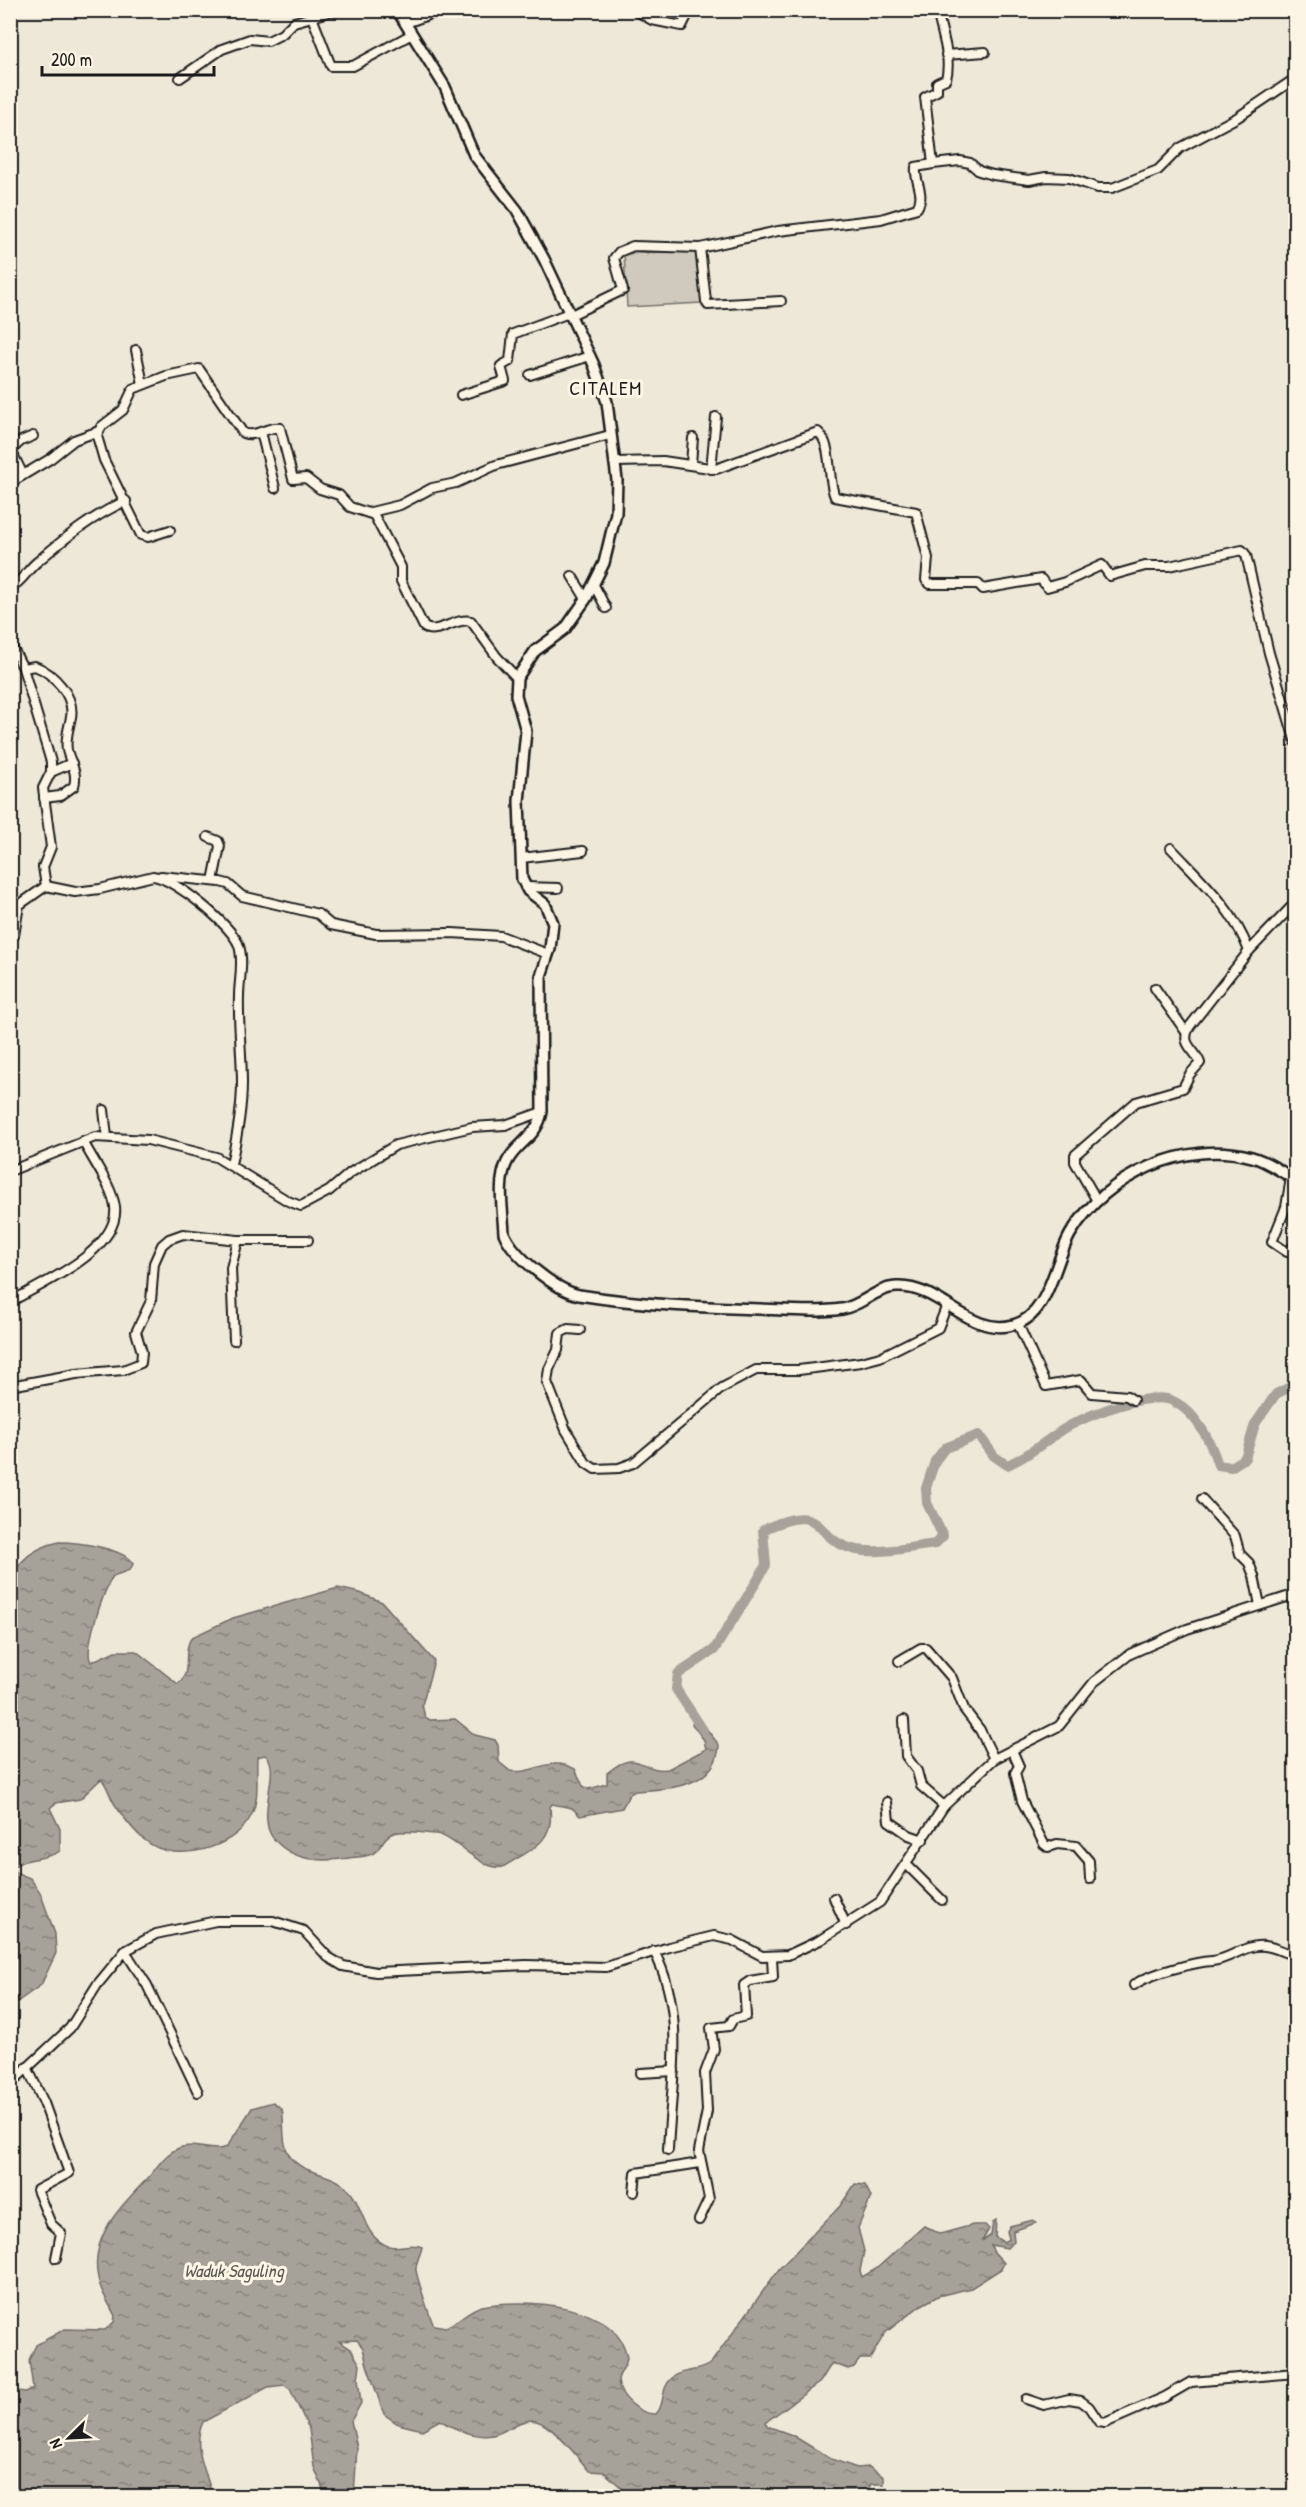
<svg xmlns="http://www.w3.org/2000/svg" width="1306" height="2507" font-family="'Patrick Hand',sans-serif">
  <defs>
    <pattern id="water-ripples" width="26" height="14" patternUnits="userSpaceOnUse" patternTransform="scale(1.5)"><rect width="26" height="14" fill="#a7a299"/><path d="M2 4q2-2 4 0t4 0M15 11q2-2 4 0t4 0" fill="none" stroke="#87837c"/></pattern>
  </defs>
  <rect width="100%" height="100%" fill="#eee8d9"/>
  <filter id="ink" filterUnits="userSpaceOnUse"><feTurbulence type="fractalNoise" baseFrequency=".0167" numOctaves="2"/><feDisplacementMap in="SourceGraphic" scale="12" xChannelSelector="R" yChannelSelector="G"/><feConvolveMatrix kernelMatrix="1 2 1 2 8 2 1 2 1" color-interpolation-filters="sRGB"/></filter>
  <g filter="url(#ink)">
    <polygon fill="#cfcabd" stroke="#76736c" stroke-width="1.5" points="699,250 702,303 627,307 624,254"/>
    <g fill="url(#water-ripples)" stroke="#6f6c67" stroke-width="1.5">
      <path d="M 59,1542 C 77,1542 125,1548 133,1564 L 130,1570 L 113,1576 C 104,1590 83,1649 91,1662 L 115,1651 L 136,1651 L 178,1684 C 193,1673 181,1650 192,1637 L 233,1618 L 338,1588 L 360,1593 L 382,1602 L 434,1661 L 422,1705 L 425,1717 L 430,1720 L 455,1719 L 475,1735 L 495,1740 L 498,1745 L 499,1762 L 510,1771 C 534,1775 549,1755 575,1769 L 583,1786 L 589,1789 L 607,1784 L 607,1773 C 639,1746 640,1773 668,1769 L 706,1749 L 704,1740 L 692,1724 L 698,1718 L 719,1745 C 717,1788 667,1789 635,1791 L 629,1795 L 622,1808 L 580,1816 L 572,1808 L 552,1804 L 550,1807 C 555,1843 530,1850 503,1867 C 482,1872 452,1834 435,1834 C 423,1833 405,1830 394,1833 C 382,1836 382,1849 372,1854 C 365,1857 356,1857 349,1858 C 321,1862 293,1862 273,1838 C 255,1815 283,1767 265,1755 L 257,1757 C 256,1776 260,1798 251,1816 C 235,1848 175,1865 146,1841 C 133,1831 123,1817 114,1803 C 109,1795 107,1784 101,1779 L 80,1799 L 56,1803 L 50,1808 L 60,1829 L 60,1851 C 46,1861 24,1856 13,1868 L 15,1872 L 30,1878 L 40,1892 L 55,1934 L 56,1953 L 41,1985 L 11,2006 L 10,1654 L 15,1639 L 12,1583 C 16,1559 37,1547 59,1542 Z"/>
      <path d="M 273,2102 L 282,2109 C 285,2124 281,2141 289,2155 C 300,2173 325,2172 341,2183 C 364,2199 360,2230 382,2243 C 395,2252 410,2241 422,2247 C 421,2254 415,2263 416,2270 C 417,2277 431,2322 434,2325 L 446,2327 C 459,2321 469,2309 482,2306 C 525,2298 619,2303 627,2358 C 626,2367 619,2372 618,2380 C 618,2397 641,2415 656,2414 C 666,2404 660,2389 671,2379 C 682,2368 699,2373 711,2363 L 779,2269 L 840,2206 L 855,2184 L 865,2185 L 871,2197 L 858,2228 L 864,2251 L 860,2271 L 862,2277 L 876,2269 L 924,2226 L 940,2234 L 973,2225 L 985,2225 L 989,2229 L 982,2241 L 991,2235 L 993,2222 L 996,2220 L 995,2237 L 1003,2242 L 1009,2239 L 1007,2231 L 1010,2226 L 1033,2220 L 1036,2223 L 1013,2231 L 1014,2241 L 1007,2248 L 991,2245 L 993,2251 L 1004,2263 L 1001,2269 L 971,2288 L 938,2296 L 920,2306 L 885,2333 L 870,2359 L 860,2359 L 854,2367 L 848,2369 L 832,2363 L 820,2382 L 766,2422 L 767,2426 L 792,2435 L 831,2459 L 857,2468 L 869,2467 L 884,2477 L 884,2484 L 871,2484 L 867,2492 L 857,2492 L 854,2496 L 653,2496 L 639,2489 L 624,2490 L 604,2472 L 589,2471 C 578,2457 553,2425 536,2421 C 523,2417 508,2430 497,2434 C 479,2440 454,2429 440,2420 L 422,2430 L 398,2424 L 384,2414 L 367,2365 L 363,2348 L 357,2340 L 339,2341 L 351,2349 L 360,2365 L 358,2379 L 361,2403 L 351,2421 L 357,2448 L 354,2496 L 326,2496 L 314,2467 L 309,2429 L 290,2389 L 284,2385 L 268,2387 L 203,2422 C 191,2448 207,2471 212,2496 L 11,2496 L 11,2390 L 25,2392 L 33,2388 L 29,2360 L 36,2345 L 65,2329 L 105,2330 L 114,2322 L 115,2316 C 109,2303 100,2291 98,2278 C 89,2236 122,2205 148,2178 C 157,2167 167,2151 182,2147 C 196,2143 214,2153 227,2147 L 252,2108 Z"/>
    </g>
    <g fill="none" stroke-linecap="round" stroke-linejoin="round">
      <path stroke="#a7a299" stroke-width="10" d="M 703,1730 L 676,1689 L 678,1674 L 714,1650 L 757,1581 L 766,1565 L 763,1530 C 830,1498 809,1540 857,1550 C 880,1554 912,1547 935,1544 L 943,1536 L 927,1503 L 926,1488 L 935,1461 L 945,1448 L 979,1435 L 994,1456 L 1007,1465 C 1030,1456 1048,1438 1069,1426 C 1091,1414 1153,1389 1175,1402 C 1197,1414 1211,1442 1218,1465 L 1231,1467 L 1245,1458 L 1255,1424 L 1276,1394 L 1296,1384"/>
      <defs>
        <g id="minor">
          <polyline points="335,10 312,17 331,66 353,66 412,34"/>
          <polyline points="635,10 652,20 682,26 690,10"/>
          <polyline points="406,23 442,10"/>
          <polyline points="946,55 985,52"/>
          <polyline points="180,78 222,49 250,39 268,41 282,34 294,22 312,17"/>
          <polyline points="933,164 960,161 970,163 979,171 993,175 1029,180 1046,177 1069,178 1098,188 1112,188 1158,170 1180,148 1238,117 1296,78"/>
          <polyline points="700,248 706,301 708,305 781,301"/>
          <path d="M 571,315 L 623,290 L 614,258 L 619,252 L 633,246 L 700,248 L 778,231 L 881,219 L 917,208 C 926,193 914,182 916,167 L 933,164 L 925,97 L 937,91 L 937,83 L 946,79 C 952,58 941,32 937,10"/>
          <polyline points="136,350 143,384"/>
          <polyline points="530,375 590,356"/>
          <polyline points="461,395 505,381 501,366 510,361 513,334 569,313"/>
          <polyline points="261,432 275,488"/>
          <path d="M 614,462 L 663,461 L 716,469 L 818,432 C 833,445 827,479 835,497 L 916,512 L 928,558 L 926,580 L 930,584 L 978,584 L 983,589 L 1041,579 L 1047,587 L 1065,582 L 1102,565 L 1110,576 L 1145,566 L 1169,566 L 1242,550 L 1246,555 L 1269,653 L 1296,743"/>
          <polyline points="691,464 693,438"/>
          <polyline points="711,469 716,417"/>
          <polyline points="23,475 11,450 21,441 33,436"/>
          <polyline points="10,483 50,459 74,440 99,431"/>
          <polyline points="371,512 400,505 432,488 456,483 496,465 610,435"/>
          <path d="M 170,530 L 148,537 L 141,535 L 104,460 L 97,436 L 101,427 L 123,410 L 133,389 L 166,376 L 199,369 L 243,433 C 257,438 267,426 280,428 L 293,479 L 306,478 L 320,489 L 339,495 L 350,507 L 374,515 L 401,567 L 401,581 L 424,627 C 437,636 455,617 471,621 L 497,657 L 517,678"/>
          <polyline points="572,576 586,599"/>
          <polyline points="594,585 606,608"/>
          <path d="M 10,588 C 22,582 27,570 37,562 C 65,538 92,516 126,501"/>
          <polyline points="10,643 23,668 51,762 51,772 43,788 51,847 43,867 46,886"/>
          <path d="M 23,668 L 35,666 C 53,673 75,696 71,717 C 69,728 65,738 67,750 C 70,763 78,772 74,786 L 60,796 L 44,798"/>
          <polyline points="51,772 72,763"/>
          <polyline points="208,837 218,841 220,846 213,881"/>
          <path d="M 1171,848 C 1202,881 1233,908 1249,951"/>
          <polyline points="521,858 583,851"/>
          <polyline points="161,876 220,882 228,884 242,896 318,914 331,925 376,934 452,933 501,936 548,954"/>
          <polyline points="525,887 558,888"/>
          <path d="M 10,939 L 14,936 L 19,905 L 46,886 L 75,892 L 100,889 L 153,876 C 174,878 233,926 239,946 C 244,961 239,981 239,996 C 238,1025 242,1054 242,1083 C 242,1110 237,1137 231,1164"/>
          <polyline points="1155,988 1186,1032"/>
          <polyline points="104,1110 107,1137"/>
          <polyline points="10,1171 95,1137 148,1140 216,1157 288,1201 301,1206 329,1191 350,1173 396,1145 472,1127 505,1125 542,1112"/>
          <polyline points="1291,1178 1286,1207 1272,1242 1287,1252 1296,1245"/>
          <path d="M 1096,1199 L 1075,1162 L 1075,1155 L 1136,1102 L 1183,1088 L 1190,1074 L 1200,1063 C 1195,1048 1179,1045 1190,1026 L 1249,951 L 1296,902"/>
          <polyline points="238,1240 308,1240"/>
          <path d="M 10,1302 C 41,1284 120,1250 115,1207 C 112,1186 93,1161 83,1141"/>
          <polyline points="1018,1324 1046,1386 1081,1380 1092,1393 1127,1396 1133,1400"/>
          <polyline points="580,1330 568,1329 560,1333 558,1350 549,1369 547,1382 566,1430 586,1463 595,1469 619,1468 633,1463 722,1388 756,1370 799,1370 861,1362 880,1357 938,1328 947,1305"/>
          <polyline points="10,1386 76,1374 123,1370 141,1363 142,1352 136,1332 151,1301 154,1263 162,1245 169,1239 183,1234 238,1240 231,1268 234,1340"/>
          <polyline points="1202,1499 1235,1536 1240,1554 1249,1563 1254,1576 1260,1605"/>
          <polyline points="899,1661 921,1648 926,1648 952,1678 964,1709 980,1730 994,1759"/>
          <polyline points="904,1720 906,1756 917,1771 921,1786 944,1806"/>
          <polyline points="1012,1750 1019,1766 1015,1773 1022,1801 1044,1844 1048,1847 1057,1844 1076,1846 1089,1861 1090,1879"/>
          <polyline points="887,1802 889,1821 909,1835 923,1840"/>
          <polyline points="907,1865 942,1900"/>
          <polyline points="834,1898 846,1925"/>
          <polyline points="125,1951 147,1985 198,2092"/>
          <path d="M 654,1951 C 687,2016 671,2081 668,2150"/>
          <path d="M 1134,1985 C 1148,1974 1195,1962 1212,1961 C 1230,1960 1246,1943 1265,1946 C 1275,1947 1285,1953 1296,1956"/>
          <polyline points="27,2067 44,2103 69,2173 37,2190 51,2224 61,2233 56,2258"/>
          <polyline points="641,2073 674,2071"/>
          <polyline points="10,2084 70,2028 97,1985 125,1951 156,1934 216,1921 273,1921 304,1931 328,1957 343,1966 376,1972 526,1965 606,1967 669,1947 714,1936 732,1940 762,1956 788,1955 820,1940 880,1902 944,1806 994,1759 1059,1726 1094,1682 1130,1654 1187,1629 1296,1594"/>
          <polyline points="634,2192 636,2173 700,2163"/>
          <polyline points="699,2220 709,2199 699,2151 707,2111 705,2073 714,2049 711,2028 729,2026 733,2019 746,2016 744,1985 750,1981 773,1977 772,1957"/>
          <polyline points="1026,2399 1044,2405 1069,2399 1081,2401 1089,2407 1099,2422 1105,2423 1165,2397 1191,2382 1296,2373"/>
        </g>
        <path id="major" d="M 397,10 L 445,87 L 474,155 L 517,210 L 544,259 L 594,365 L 607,402 L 609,418 L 617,480 L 616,513 L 604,563 L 586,599 L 565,629 L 535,651 L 517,678 L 516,695 L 526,731 L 519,801 L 522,879 L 528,891 L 545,904 L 553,923 L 550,949 L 541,976 L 542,1112 C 537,1138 517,1142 507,1162 C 497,1182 503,1211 504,1233 C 513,1256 556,1290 579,1295 C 642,1305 697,1307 760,1309 C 787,1310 815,1313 842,1309 C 861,1306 876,1288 896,1287 C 940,1284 969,1337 1013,1325 C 1050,1316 1054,1261 1071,1233 C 1106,1175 1185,1139 1252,1157 C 1268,1161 1281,1172 1296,1180"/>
      </defs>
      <use href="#minor" stroke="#1c1c1c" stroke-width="12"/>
      <use href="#major" stroke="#1c1c1c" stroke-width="14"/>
      <use href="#minor" stroke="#fcf5e5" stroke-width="8"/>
      <use href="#major" stroke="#fcf5e5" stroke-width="9"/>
    </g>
  </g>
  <g text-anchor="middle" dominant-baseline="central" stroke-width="6" stroke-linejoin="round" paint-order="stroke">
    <g font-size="18" font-style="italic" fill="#5b5854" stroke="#fcf5e5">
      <text x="234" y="2270">Waduk Saguling</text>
    </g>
    <g font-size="20" letter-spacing="1.5" fill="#1c1c1c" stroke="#fcf5e5">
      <text x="606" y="387">CITALEM</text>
    </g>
  </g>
  <rect width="1306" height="2507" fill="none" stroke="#fcf5e5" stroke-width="36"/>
  <rect x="18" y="18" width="1270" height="2471" fill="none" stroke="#1c1c1c" stroke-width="2" filter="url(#ink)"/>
  <g transform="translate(69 2438) rotate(246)" stroke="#fcf5e5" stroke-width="4.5" paint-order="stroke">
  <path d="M0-4.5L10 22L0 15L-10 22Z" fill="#1c1c1c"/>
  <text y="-9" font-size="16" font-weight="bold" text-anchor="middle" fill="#1c1c1c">N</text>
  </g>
  <path d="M42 66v9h172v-9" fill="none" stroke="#1c1c1c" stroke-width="3"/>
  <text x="51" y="66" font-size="18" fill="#1c1c1c" stroke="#fcf5e5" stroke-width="4.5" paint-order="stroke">200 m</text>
</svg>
